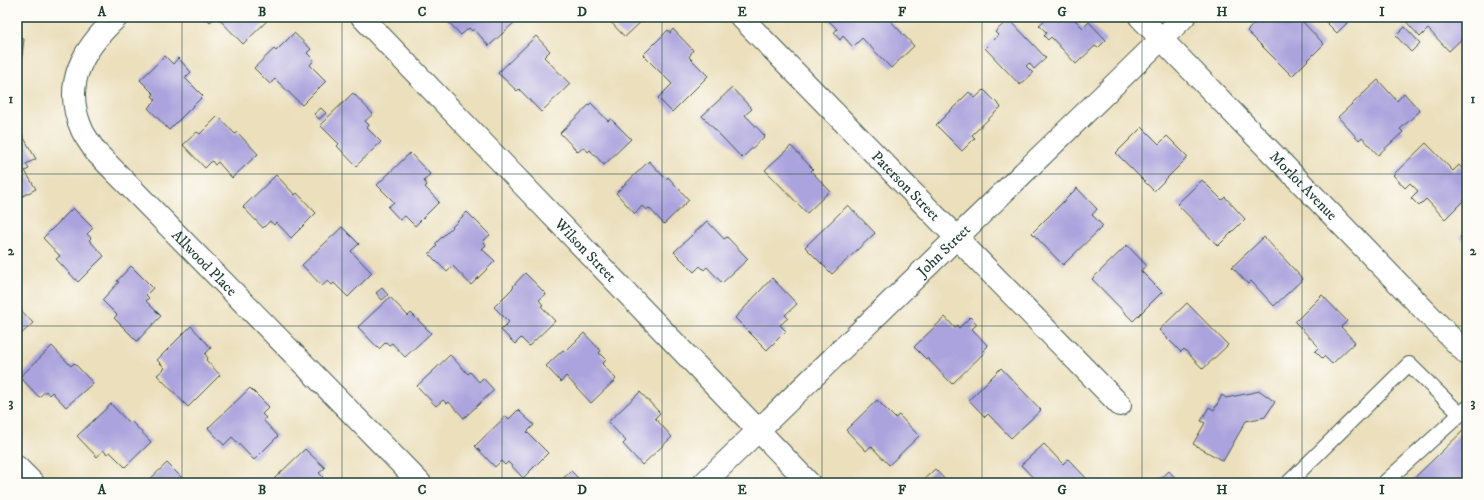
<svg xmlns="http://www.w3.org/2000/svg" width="1484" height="500" font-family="'IM FELL DW Pica',serif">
  <rect width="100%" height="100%" fill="#fdfcf7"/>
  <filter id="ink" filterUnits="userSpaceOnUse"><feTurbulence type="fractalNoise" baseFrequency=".025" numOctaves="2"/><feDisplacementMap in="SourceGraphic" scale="8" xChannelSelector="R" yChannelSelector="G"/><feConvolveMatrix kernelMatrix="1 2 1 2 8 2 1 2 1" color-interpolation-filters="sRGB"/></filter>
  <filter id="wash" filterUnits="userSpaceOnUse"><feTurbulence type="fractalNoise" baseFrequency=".012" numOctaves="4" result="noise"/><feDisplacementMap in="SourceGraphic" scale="16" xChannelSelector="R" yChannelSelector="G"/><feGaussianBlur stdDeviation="0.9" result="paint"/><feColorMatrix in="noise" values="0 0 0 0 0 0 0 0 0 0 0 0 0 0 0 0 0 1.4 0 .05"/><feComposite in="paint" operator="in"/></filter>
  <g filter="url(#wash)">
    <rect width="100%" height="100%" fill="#ebdfbc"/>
    <g id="blocks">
      <g fill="#aba3dd">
        <polygon points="205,17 216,17 210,22"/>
        <polygon points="217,17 271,17 243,44"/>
        <polygon points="444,17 513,17 517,20 489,46 474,29 472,31 469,28 461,35"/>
        <polygon points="606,17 646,17 625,37"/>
        <polygon points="830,17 887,17 914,46 891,68 862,38 853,47 843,36 840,40 834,33 837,29 827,19"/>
        <polygon points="1044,17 1072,17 1083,28 1089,22 1106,40 1098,48 1095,46 1076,64 1051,37 1048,40 1044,36 1047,33 1039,25 1046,19"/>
        <polygon points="1261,17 1298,17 1324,44 1292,76 1247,31"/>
        <polygon points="1321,17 1353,17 1337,33"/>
        <polygon points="1402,17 1461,17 1467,23 1467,34 1449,51 1428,29 1420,37"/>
        <polygon points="1009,19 1046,58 1034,69 1029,63 1026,66 1033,73 1020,85 985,48 998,35 995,32"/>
        <polygon points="1405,27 1420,43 1411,52 1396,36"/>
        <polygon points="673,29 693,50 689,57 708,76 672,112 658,98 672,84 643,55 668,30 670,33"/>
        <polygon points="294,33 311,49 307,53 314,60 310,65 326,81 302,105 275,79 270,84 254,68 274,49 276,51"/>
        <polygon points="536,36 550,51 544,57 570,84 541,112 519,89 517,91 498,73"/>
        <polygon points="17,38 24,39 20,71 17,71"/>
        <polygon points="165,56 173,64 178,58 191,72 185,78 203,96 169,130 148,108 156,100 152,96 154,94 140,80"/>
        <polygon points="1378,80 1397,101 1404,93 1420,111 1400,129 1403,132 1378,155 1362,137 1359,140 1338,117"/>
        <polygon points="732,88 752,109 745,115 765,136 742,158 702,116"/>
        <polygon points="984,90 1001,107 972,135 975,138 962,151 936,125 969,92 975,98"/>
        <polygon points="353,93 373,114 365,121 369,125 367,128 381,142 356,166 337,146 339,144 320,125"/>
        <polygon points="591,103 608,121 611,119 631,139 604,165 590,150 588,152 584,147 578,152 560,133"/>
        <polygon points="321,108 326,113 319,119 314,114"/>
        <polygon points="218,116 235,134 237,132 258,154 232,178 218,162 215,165 212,161 205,168 183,145 197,132 200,134"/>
        <polygon points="1142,127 1159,144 1167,136 1188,157 1154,191 1116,153"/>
        <polygon points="21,133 36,159 26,164 29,169 25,171 36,189 17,199 17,136"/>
        <polygon points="1426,143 1453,171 1459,165 1467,174 1467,197 1445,219 1426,199 1419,206 1411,198 1418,191 1410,183 1405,188 1393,175"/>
        <polygon points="791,146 813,169 811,171 830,191 807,213 765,170"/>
        <polygon points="410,153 430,174 424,181 427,185 425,187 439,202 415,226 405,216 400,220 388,207 394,202 377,185"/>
        <polygon points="649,161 666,179 668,177 689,200 664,224 649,208 646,210 642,206 635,214 616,193"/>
        <polygon points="276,175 295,195 297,193 316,213 291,238 276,222 274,225 270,221 263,228 243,207"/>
        <polygon points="1202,180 1222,200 1225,197 1245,219 1218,246 1177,204"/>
        <polygon points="1077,188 1097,209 1092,215 1103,226 1063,265 1032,233"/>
        <polygon points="848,205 875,233 832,274 805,247"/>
        <polygon points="73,208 93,228 87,234 91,238 89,240 104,256 78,282 56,259 60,256 43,238"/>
        <polygon points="467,212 490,235 483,241 486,245 482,249 495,261 471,285 453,266 447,272 429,254 437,246 435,244"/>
        <polygon points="707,221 724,239 727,237 748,259 722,283 707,267 704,270 700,266 694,272 674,252"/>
        <polygon points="342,227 359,244 351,251 372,273 348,297 334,283 332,285 328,281 322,286 302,265"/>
        <polygon points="1467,231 1467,244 1460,237"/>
        <polygon points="1264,237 1303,279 1274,306 1251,281 1248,284 1232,267"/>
        <polygon points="1127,245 1146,265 1141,271 1162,292 1133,321 1092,279"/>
        <polygon points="131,266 153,288 146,295 149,298 146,301 161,316 137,341 114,318 117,315 102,300 119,282 117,281"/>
        <polygon points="525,273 546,294 539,300 543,305 541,306 555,321 529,346 521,338 515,344 501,330 509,322 494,307 514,287 513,286"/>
        <polygon points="772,278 797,304 785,315 788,318 780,325 786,331 767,350 735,318"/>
        <polygon points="382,288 388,295 382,300 376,293"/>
        <polygon points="1322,295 1347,321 1341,327 1355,342 1332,364 1324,356 1322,358 1315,351 1319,347 1295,322"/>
        <polygon points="390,297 408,316 411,313 431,333 405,357 392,343 389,345 386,342 379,349 358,327"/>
        <polygon points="1187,303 1228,345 1203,369 1184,349 1181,352 1159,330"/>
        <polygon points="17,306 33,323 17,338"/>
        <polygon points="945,317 955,328 957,325 959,328 970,317 977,324 972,329 988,346 983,351 984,353 952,384 927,358 926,359 914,347"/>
        <polygon points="191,326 211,348 205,354 208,358 206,360 220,375 188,407 157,375 165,368 157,360"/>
        <polygon points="584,333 601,351 599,353 606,360 602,364 616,379 591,403 566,376 561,382 546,366 563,350 565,352"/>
        <polygon points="52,346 71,366 74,363 93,383 66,407 52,392 49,395 46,391 39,397 20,377"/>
        <polygon points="450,355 468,374 470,372 479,382 483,378 494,390 464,418 449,402 447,404 443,400 436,406 417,386"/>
        <polygon points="1001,368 1041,410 1011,438 988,414 985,417 969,400"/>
        <polygon points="250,388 269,407 262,414 266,418 263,420 278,436 254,460 232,437 224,445 208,428"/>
        <polygon points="1260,391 1275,402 1265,417 1246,421 1223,461 1193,444 1205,423 1201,421 1209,407 1214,410 1222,395 1226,398"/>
        <polygon points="640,392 660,413 655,418 672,437 642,465 623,444 626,441 608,422"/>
        <polygon points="877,400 895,418 899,415 919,436 889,465 871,446 866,451 846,430"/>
        <polygon points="111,404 129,423 131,421 151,442 125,467 110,452 107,454 103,450 97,457 77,436"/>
        <polygon points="518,410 534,425 527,432 548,453 523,478 508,462 505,465 501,461 495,467 475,446 506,416 509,419"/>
        <polygon points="1465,429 1467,430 1467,483 1409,483"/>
        <polygon points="1044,444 1063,464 1068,459 1088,480 1085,483 1038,483 1021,465"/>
        <polygon points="305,449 325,468 319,473 323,477 320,480 323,483 278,483 274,479"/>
        <polygon points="167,463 186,482 188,480 191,483 146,483"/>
        <polygon points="935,469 948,483 920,483"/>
        <polygon points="571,471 583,483 558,483"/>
        <polygon points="1169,471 1180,483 1156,483"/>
      </g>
    </g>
  </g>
  <g filter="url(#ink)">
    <use href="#blocks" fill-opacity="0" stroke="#3e5548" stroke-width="1"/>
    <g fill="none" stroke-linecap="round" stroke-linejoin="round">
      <defs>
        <g id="service">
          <polyline points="1288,483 1409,364 1460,414"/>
          <polyline points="1384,483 1467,408"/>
        </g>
        <g id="minor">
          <path id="s1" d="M 117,17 C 84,48 61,83 82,130 C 85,137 91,144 95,151 L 420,483"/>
          <path id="s2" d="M 362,17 L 809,483"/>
          <path id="s3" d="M 741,17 L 1120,405"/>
          <polyline points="17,467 33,483"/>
          <path id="s4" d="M 704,483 L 1184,17"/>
        </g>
        <g id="tertiary">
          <path id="s5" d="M 1140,17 L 1467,354"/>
        </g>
      </defs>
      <use href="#service" stroke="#3e5548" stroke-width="16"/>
      <use href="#minor" stroke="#3e5548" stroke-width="24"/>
      <use href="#tertiary" stroke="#3e5548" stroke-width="24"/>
      <use href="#service" stroke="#fff" stroke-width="14"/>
      <use href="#minor" stroke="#fff" stroke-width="22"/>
      <use href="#tertiary" stroke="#fff" stroke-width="22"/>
    </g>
  </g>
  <path fill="none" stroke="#1f3d34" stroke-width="1" stroke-opacity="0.55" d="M 182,17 L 182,483M 342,17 L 342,483M 502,17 L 502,483M 662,17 L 662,483M 822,17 L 822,483M 982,17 L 982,483M 1142,17 L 1142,483M 1302,17 L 1302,483M 17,174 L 1467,174M 17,326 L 1467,326"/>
  <g text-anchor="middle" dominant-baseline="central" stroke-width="3" stroke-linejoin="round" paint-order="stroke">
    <g font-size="15" fill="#1f3d34" stroke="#fdfcf7">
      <text stroke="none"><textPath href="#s3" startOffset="236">Paterson Street</textPath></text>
      <text stroke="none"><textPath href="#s5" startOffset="235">Morlot Avenue</textPath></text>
      <text stroke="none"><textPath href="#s2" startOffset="323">Wilson Street</textPath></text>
      <text stroke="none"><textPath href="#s4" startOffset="334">John Street</textPath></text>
      <text stroke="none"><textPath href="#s1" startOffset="309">Allwood Place</textPath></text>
    </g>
  </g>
  <rect width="1484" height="500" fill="none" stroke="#fdfcf7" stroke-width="44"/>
  <rect x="22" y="22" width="1440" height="456" fill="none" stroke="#1f3d34" stroke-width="1.5"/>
  <g font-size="13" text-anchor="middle" font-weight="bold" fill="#1f3d34">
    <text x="102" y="16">A</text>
    <text x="262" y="16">B</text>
    <text x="422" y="16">C</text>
    <text x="582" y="16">D</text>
    <text x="742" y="16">E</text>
    <text x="902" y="16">F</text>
    <text x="1062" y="16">G</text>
    <text x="1222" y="16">H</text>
    <text x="1382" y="16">I</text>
    <text x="11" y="103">1</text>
    <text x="1473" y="103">1</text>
    <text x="11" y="255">2</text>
    <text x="1473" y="255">2</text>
    <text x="11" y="407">3</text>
    <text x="1473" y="407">3</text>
    <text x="102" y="494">A</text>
    <text x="262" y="494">B</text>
    <text x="422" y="494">C</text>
    <text x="582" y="494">D</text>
    <text x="742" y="494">E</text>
    <text x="902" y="494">F</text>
    <text x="1062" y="494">G</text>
    <text x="1222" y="494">H</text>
    <text x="1382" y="494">I</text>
  </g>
</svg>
